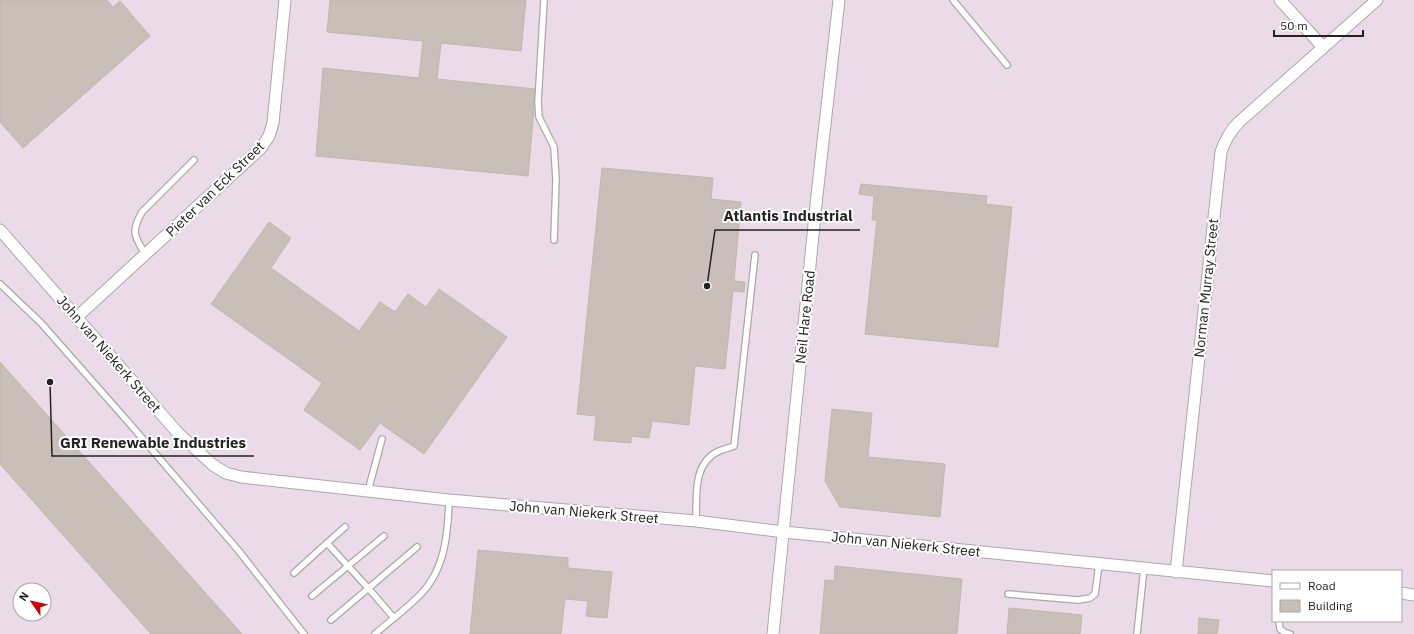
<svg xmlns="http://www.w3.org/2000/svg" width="1414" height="634" font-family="'IBM Plex Sans',sans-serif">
  <rect width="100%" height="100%" fill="#f2efe9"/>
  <path fill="#ebdbe8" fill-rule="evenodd" d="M 0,0 L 1414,0 L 1414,634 L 0,634 ZM 1273,571 L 1401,571 L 1401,621 L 1273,621 ZM 20,590 L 44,590 L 44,614 L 20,614 Z"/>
  <g fill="#c7bfb8" stroke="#c4b6ab">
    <polygon points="0,0 107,0 113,7 120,1 150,36 23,148 0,122"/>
    <polygon points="330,0 526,0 521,51 441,43 437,79 535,89 534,109 528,176 316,156 323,68 419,78 423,41 327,32"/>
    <polygon points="602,168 713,178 711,199 741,202 734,281 745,282 744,292 733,291 725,369 695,366 689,425 652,421 649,438 631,436 631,443 594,440 596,416 577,414"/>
    <polygon points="861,184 987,196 986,204 1012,207 998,347 865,334 877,220 872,220 874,196 859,194"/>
    <polygon points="269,222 291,238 271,268 359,331 380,302 395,312 408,294 426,307 439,289 507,337 424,454 380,423 360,450 304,410 322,383 211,304"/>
    <polygon points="0,362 242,634 151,634 0,464"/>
    <polygon points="832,409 872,413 868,457 945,464 940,517 840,507 825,481"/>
    <polygon points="478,550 568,558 568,568 612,572 607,618 586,616 588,601 565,599 561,634 470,634"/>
    <polygon points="835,566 962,579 957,634 820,634 825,580 834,581"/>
    <polygon points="1009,608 1082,615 1080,634 1007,634"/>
    <polygon points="1199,618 1219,620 1217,634 1198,634"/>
  </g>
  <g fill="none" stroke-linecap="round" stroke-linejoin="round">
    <defs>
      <g id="service">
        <polyline points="544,0 538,102 539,117 554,147 556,180 554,240"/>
        <polyline points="953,0 1007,65"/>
        <path d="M 145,254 C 134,236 131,231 142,212 L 194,160"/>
        <polyline points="0,284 41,323 130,424 238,550 304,634"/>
        <polyline points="368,491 382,439"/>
        <path d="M 696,521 C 697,497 692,463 719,451 C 724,449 729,448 734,446 L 755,255"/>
        <polyline points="327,543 345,527"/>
        <polyline points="294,573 327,543 369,589 394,618"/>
        <polyline points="1008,594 1078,600 1090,598 1095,594 1096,587 1099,564"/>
        <polyline points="312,596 384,536"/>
        <polyline points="331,620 417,547"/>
        <polyline points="1279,621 1280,629 1284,632 1290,634"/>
        <path d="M 375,634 C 390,621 406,609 420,595 C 445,570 448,534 449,500"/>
        <polyline points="1137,634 1144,568"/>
      </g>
      <g id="minor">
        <polyline points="1280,0 1323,47"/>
        <polyline points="0,230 178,433 213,465 226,473 241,477 449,500 696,521 784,532 1273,581"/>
        <polyline points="77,317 261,148 269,136 273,123 285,0"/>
        <path d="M 1176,572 L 1221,152 C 1225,140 1230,131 1239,122 L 1377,0"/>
        <polyline points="1401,593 1414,595"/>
        <polyline points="773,634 817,195 839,0"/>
      </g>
    </defs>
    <use href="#service" stroke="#a9a9a9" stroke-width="8"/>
    <use href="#minor" stroke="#a9a9a9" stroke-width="13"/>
    <use href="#service" stroke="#fff" stroke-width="5.5"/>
    <use href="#minor" stroke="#fff" stroke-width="11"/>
  </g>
  <g text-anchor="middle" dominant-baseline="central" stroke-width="4" stroke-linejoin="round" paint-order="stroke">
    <g font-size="14" fill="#222" stroke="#fff">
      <text transform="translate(215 189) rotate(-44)">Pieter van Eck Street</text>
      <text transform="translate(1206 288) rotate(-84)">Norman Murray Street</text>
      <text transform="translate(805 317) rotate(-84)">Neil Hare Road</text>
      <text transform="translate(109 354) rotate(49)">John van Niekerk Street</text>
      <text transform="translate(584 512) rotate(5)">John van Niekerk Street</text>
      <text transform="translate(906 544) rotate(6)">John van Niekerk Street</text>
    </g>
  </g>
  <path fill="none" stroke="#222" stroke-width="1.5" d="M707 286L715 230H860M50 382L52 456H254"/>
  <g fill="#222" stroke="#fff" stroke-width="1.5">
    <circle cx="707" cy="286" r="4"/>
    <circle cx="50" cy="382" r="4"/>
  </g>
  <g font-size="15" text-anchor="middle" font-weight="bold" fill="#222" stroke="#fff" stroke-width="4" stroke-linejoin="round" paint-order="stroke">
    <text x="788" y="221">Atlantis Industrial</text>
    <text x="153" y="448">GRI Renewable Industries</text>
  </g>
  <rect x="1272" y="570" width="130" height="52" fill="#ffffff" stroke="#a7a7a7"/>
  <rect x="1280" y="583" width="20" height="6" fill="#ffffff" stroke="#a7a7a7"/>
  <text x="1308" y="590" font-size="12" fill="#222222">Road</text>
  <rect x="1280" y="600" width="20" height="12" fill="#c7bfb8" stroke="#a7a7a7"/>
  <text x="1308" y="610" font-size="12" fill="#222222">Building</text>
  <g transform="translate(32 602) rotate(304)"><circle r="19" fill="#ffffff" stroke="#a7a7a7"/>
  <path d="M0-3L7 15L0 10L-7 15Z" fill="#d40000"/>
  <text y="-6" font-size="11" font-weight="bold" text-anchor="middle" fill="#222222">N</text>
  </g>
  <path d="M1274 30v6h89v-6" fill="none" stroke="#222222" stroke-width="2"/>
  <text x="1280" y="30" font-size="12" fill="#222222" stroke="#ffffff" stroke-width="3" paint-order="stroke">50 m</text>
</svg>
